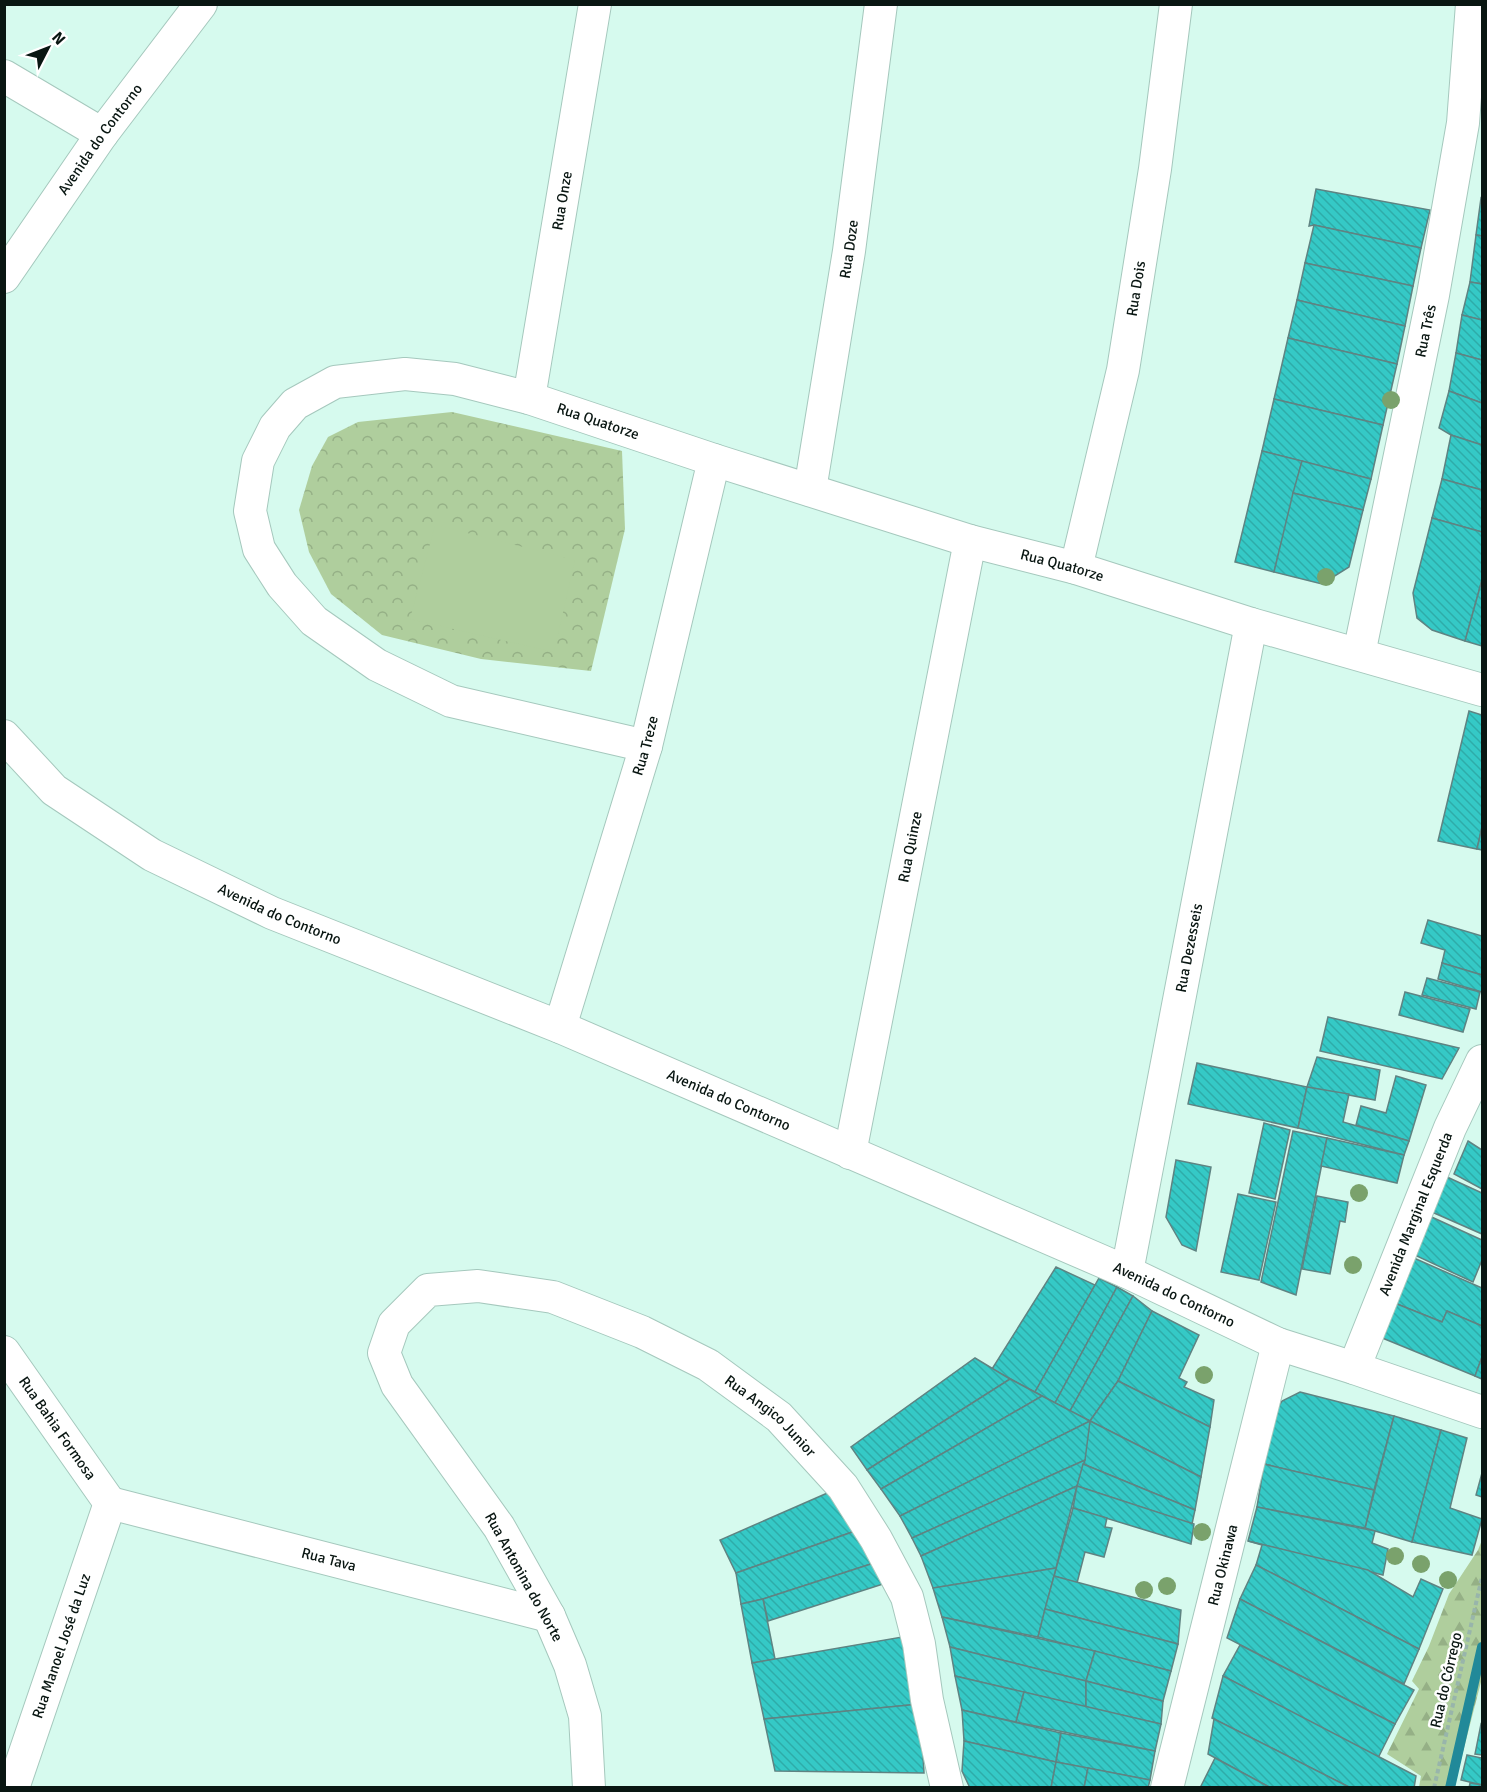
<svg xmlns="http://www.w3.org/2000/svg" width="1487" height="1792" font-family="Signika,sans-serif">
  <defs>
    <pattern id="forest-firs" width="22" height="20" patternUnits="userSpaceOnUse" patternTransform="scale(1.5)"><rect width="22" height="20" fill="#afce9d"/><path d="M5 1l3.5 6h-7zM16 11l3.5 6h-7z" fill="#95b086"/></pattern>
    <pattern id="park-crowns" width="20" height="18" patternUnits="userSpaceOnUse" patternTransform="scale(1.5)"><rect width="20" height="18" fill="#afce9d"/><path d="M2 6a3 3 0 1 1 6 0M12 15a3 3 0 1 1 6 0" fill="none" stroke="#95b086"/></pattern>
    <pattern id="building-back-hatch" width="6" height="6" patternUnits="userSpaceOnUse" patternTransform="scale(1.5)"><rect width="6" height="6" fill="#35c9c6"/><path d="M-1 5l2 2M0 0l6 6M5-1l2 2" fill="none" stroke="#2eaca9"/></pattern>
  </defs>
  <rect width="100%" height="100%" fill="#d6faee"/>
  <polygon fill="url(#forest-firs)" points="1482,1540 1482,1678 1454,1787 1419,1787 1421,1776 1387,1754 1419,1689 1412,1681 1429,1646 1449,1594 1478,1550"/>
  <polygon fill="url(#park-crowns)" points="452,412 622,451 625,529 591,671 481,659 382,635 331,594 309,552 299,510 312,466 328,437 358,422"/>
  <polygon fill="#afce9d" points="435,525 575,560 554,652 410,619"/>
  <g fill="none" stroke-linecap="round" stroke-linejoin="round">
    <polyline stroke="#218999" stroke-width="10" points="1450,1788 1482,1647"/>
  </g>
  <g fill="url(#building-back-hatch)" stroke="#5f8382" stroke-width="1.5">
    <polygon points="1316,189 1430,210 1421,248 1314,225 1309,226"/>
    <polygon points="1481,198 1482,199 1482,236 1476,235"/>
    <polygon points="1314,225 1421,248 1413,286 1305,263"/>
    <polygon points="1476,235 1482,236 1482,284 1470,282"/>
    <polygon points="1305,263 1413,286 1405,326 1297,300"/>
    <polygon points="1470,282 1482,284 1482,320 1462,315"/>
    <polygon points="1297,300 1405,326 1397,364 1288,338"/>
    <polygon points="1462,315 1482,320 1482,360 1456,353"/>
    <polygon points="1288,338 1397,364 1383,425 1274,399"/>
    <polygon points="1456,353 1482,360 1482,403 1449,391"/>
    <polygon points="1449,391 1482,403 1482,445 1451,435 1439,428"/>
    <polygon points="1274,399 1383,425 1371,479 1262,451"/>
    <polygon points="1451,435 1482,445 1482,490 1442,479"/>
    <polygon points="1262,451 1302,461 1274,572 1235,562"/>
    <polygon points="1302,461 1371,479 1363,510 1293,493"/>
    <polygon points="1442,479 1482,490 1482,532 1432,518"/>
    <polygon points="1293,493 1363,510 1349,567 1322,584 1274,572"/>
    <polygon points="1432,518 1482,532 1482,580 1465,641 1432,630 1417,618 1413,593"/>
    <polygon points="1482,580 1482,646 1465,641"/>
    <polygon points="1469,711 1482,715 1482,827 1477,849 1438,841"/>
    <polygon points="1482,827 1482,850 1477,849"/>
    <polygon points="1428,920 1482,936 1482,975 1442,963 1445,950 1421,943"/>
    <polygon points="1442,963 1482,975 1482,992 1438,979"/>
    <polygon points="1427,978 1480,992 1476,1009 1422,995"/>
    <polygon points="1405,992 1470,1009 1463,1032 1399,1015"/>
    <polygon points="1328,1017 1459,1048 1442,1079 1320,1051"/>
    <polygon points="1317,1057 1380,1070 1375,1100 1307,1087"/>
    <polygon points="1197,1063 1307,1087 1298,1128 1188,1104"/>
    <polygon points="1396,1076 1426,1085 1409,1141 1356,1125 1361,1106 1386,1113"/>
    <polygon points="1307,1087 1349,1094 1343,1122 1409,1141 1404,1155 1298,1128"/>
    <polygon points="1264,1123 1290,1130 1275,1199 1249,1193"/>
    <polygon points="1293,1131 1327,1138 1296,1295 1261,1282"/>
    <polygon points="1327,1138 1404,1155 1397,1183 1321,1166"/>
    <polygon points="1468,1141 1482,1150 1482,1189 1454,1174"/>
    <polygon points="1176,1160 1211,1167 1196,1251 1182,1245 1166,1217"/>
    <polygon points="1447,1177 1482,1193 1482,1234 1432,1212"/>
    <polygon points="1238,1194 1276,1202 1259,1280 1221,1272"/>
    <polygon points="1317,1196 1348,1202 1345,1222 1340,1221 1330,1274 1302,1269"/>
    <polygon points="1425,1214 1482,1240 1482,1260 1473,1282 1408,1252"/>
    <polygon points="1407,1255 1482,1288 1482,1326 1447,1311 1442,1322 1387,1300"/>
    <polygon points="1056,1267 1095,1285 1035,1392 992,1369"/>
    <polygon points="1099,1278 1117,1287 1055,1403 1035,1392"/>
    <polygon points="1117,1287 1133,1296 1070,1411 1055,1403"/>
    <polygon points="1133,1296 1152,1311 1118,1381 1090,1421 1070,1411"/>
    <polygon points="1387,1300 1442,1322 1447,1311 1482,1326 1482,1357 1475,1376 1375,1335"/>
    <polygon points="1152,1311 1199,1335 1179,1378 1187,1382 1184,1387 1214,1400 1210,1427 1118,1381"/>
    <polygon points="1482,1357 1482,1379 1475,1376"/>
    <polygon points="975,1358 1010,1379 867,1470 851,1447"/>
    <polygon points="1010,1379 1042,1396 881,1489 867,1470"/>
    <polygon points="1118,1381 1210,1427 1201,1477 1090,1421"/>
    <polygon points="1300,1392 1394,1416 1374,1490 1264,1464 1273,1415 1282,1401"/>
    <polygon points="1042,1396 1090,1421 900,1516 881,1489"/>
    <polygon points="1394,1416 1441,1430 1412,1542 1365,1528"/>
    <polygon points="1090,1421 1201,1477 1195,1510 1083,1464"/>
    <polygon points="1090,1421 1085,1460 912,1538 900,1516"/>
    <polygon points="1441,1430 1467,1438 1450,1508 1482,1519 1472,1555 1412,1542"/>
    <polygon points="1085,1460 1077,1486 921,1556 912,1538"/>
    <polygon points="1083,1464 1195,1510 1192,1524 1077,1486"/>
    <polygon points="1264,1464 1374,1490 1365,1528 1257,1507"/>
    <polygon points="1482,1473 1482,1497 1476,1495"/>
    <polygon points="1077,1486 1056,1568 933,1588 921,1556"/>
    <polygon points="1077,1486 1194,1524 1191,1544 1073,1508"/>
    <polygon points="832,1491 858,1530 736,1573 720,1540"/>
    <polygon points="1257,1507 1375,1531 1372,1543 1388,1549 1383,1575 1248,1541"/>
    <polygon points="1073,1508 1107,1518 1105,1527 1112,1528 1104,1557 1085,1552 1077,1583 1054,1576"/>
    <polygon points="858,1530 877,1562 763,1599 741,1604 736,1573"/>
    <polygon points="1248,1541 1368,1570 1413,1597 1421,1579 1443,1589 1419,1649 1256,1565 1262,1545"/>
    <polygon points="877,1562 883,1584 768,1621 763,1599"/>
    <polygon points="1256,1565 1419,1649 1404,1684 1240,1599"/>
    <polygon points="1056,1568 1038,1637 942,1617 933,1588"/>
    <polygon points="1054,1576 1181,1610 1178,1644 1045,1609"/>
    <polygon points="763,1599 775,1659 752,1663 741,1604"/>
    <polygon points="1240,1599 1414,1690 1395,1724 1227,1638"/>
    <polygon points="1045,1609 1178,1644 1171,1671 1038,1637"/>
    <polygon points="942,1617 1095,1651 1086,1681 950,1647"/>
    <polygon points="902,1637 920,1704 764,1719 752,1663"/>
    <polygon points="1240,1645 1395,1724 1378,1758 1223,1676"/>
    <polygon points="950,1647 1086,1681 1086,1707 955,1676"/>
    <polygon points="1095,1651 1171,1671 1163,1701 1086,1681"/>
    <polygon points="955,1676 1024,1692 1016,1722 962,1710"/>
    <polygon points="1223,1676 1416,1776 1414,1788 1351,1788 1212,1718"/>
    <polygon points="1086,1681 1163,1701 1161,1724 1086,1707"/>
    <polygon points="1024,1692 1161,1724 1155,1751 1016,1722"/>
    <polygon points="920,1704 924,1773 775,1771 764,1719"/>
    <polygon points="962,1710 1061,1733 1056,1762 964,1741"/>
    <polygon points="1214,1719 1351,1788 1271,1788 1208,1754"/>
    <polygon points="1481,1724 1482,1725 1482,1755 1475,1754"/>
    <polygon points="1061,1733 1155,1751 1150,1780 1056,1762"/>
    <polygon points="964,1741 1056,1762 1051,1788 970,1788 962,1771"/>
    <polygon points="1467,1755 1482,1758 1482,1785 1461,1780"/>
    <polygon points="1215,1758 1271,1788 1200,1788"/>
    <polygon points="1056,1762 1088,1768 1084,1788 1051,1788"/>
    <polygon points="1088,1768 1150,1780 1148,1788 1084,1788"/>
    <polygon points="1470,1783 1482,1785 1482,1788 1469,1788"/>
  </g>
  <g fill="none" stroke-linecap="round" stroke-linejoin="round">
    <defs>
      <g id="minor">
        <polyline points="4,76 102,134"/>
        <path id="s1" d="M 4,277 L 102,134 L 201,4"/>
        <path id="s2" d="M 529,398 L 595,4"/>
        <path id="s3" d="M 810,490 L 849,251 L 881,4"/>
        <path id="s4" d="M 1076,568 L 1123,370 L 1155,169 L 1176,4"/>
        <path id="s5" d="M 1359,654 L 1433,295 L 1463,123 L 1472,4"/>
        <path id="s6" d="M 4,736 L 54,790 L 152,855 L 272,913 L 560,1027 L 1127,1272 L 1278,1344 L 1354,1368 L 1482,1412"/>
        <path id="s7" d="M 646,746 L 451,701 L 377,665 L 314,621 L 282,585 L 259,549 L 250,511 L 258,461 L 275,427 L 295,404 L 335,382 L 405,374 L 455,379 L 529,398 L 714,460 L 970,541 L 1076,568 L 1251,624 L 1482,690"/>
        <path id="s8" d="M 560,1027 L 646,746 L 714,460"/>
        <path id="s9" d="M 850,1153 L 970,541"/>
        <path id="s10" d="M 1127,1272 L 1251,624"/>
        <path id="s11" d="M 4,1352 L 110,1503"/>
        <path id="s12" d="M 1354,1368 L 1450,1128 L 1482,1061"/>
        <path id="s13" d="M 110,1503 L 549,1616"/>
        <path id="s14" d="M 13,1788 L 110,1503"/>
        <path id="s15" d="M 589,1788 L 585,1716 L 570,1665 L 549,1616 L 499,1527 L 397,1385 L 384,1353 L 394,1324 L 428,1290 L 478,1286 L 553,1297 L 642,1332 L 708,1365 L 779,1417 L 843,1487 L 876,1539 L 907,1597 L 919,1644 L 927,1700 L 947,1788"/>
        <path id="s16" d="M 1167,1788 L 1278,1344"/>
      </g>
    </defs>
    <use href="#minor" stroke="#a5c8bd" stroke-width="34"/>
    <polyline stroke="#98b5ab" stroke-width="4" stroke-dasharray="4.5 3" stroke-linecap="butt" points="1434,1788 1482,1577"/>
    <use href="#minor" stroke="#fff" stroke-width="32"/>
  </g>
  <g fill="#7aa26c">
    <circle cx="1391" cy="400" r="9"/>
    <circle cx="1326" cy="577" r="9"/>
    <circle cx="1359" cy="1193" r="9"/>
    <circle cx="1353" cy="1265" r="9"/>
    <circle cx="1204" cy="1375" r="9"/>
    <circle cx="1202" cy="1532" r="9"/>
    <circle cx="1395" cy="1556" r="9"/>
    <circle cx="1421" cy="1564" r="9"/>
    <circle cx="1448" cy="1580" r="9"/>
    <circle cx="1167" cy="1586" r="9"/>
    <circle cx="1144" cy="1590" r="9"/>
  </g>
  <g text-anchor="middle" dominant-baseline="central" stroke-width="5" stroke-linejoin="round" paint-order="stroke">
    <g font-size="15" fill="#091612" stroke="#fff">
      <text stroke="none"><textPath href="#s1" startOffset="168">Avenida do Contorno</textPath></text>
      <text stroke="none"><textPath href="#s2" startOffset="200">Rua Onze</textPath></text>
      <text stroke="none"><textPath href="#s3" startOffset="244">Rua Doze</textPath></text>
      <text stroke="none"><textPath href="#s4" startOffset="286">Rua Dois</textPath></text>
      <text stroke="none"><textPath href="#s5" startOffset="330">Rua Três</textPath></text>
      <text stroke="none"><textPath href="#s7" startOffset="924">Rua Quatorze</textPath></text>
      <text stroke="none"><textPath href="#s7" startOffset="1410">Rua Quatorze</textPath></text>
      <text stroke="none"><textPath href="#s8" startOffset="294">Rua Treze</textPath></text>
      <text stroke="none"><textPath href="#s9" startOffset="312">Rua Quinze</textPath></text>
      <text stroke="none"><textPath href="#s6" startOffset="332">Avenida do Contorno</textPath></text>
      <text stroke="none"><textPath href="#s10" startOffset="330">Rua Dezesseis</textPath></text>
      <text stroke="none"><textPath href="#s6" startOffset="818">Avenida do Contorno</textPath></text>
      <text stroke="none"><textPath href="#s12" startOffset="166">Avenida Marginal Esquerda</textPath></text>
      <text stroke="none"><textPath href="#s6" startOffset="1304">Avenida do Contorno</textPath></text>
      <text stroke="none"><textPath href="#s15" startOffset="945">Rua Angico Junior</textPath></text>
      <text stroke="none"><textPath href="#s11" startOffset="93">Rua Bahia Formosa</textPath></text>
      <text stroke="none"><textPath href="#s13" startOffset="226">Rua Tava</textPath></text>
      <text stroke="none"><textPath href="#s16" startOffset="230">Rua Okinawa</textPath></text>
      <text transform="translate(524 1577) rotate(61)">Rua Antonina do Norte</text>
      <text stroke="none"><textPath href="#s14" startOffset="150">Rua Manoel José da Luz</textPath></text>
      <text transform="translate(1446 1680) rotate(-77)">Rua do Córrego</text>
    </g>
  </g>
  <rect width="1487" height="1792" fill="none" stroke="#091612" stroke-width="12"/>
  <g transform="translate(48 48) rotate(48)" stroke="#ffffff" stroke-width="4.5" paint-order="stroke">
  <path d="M0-4.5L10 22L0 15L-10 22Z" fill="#091612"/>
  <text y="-9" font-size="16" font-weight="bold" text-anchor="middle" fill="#091612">N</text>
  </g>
</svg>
